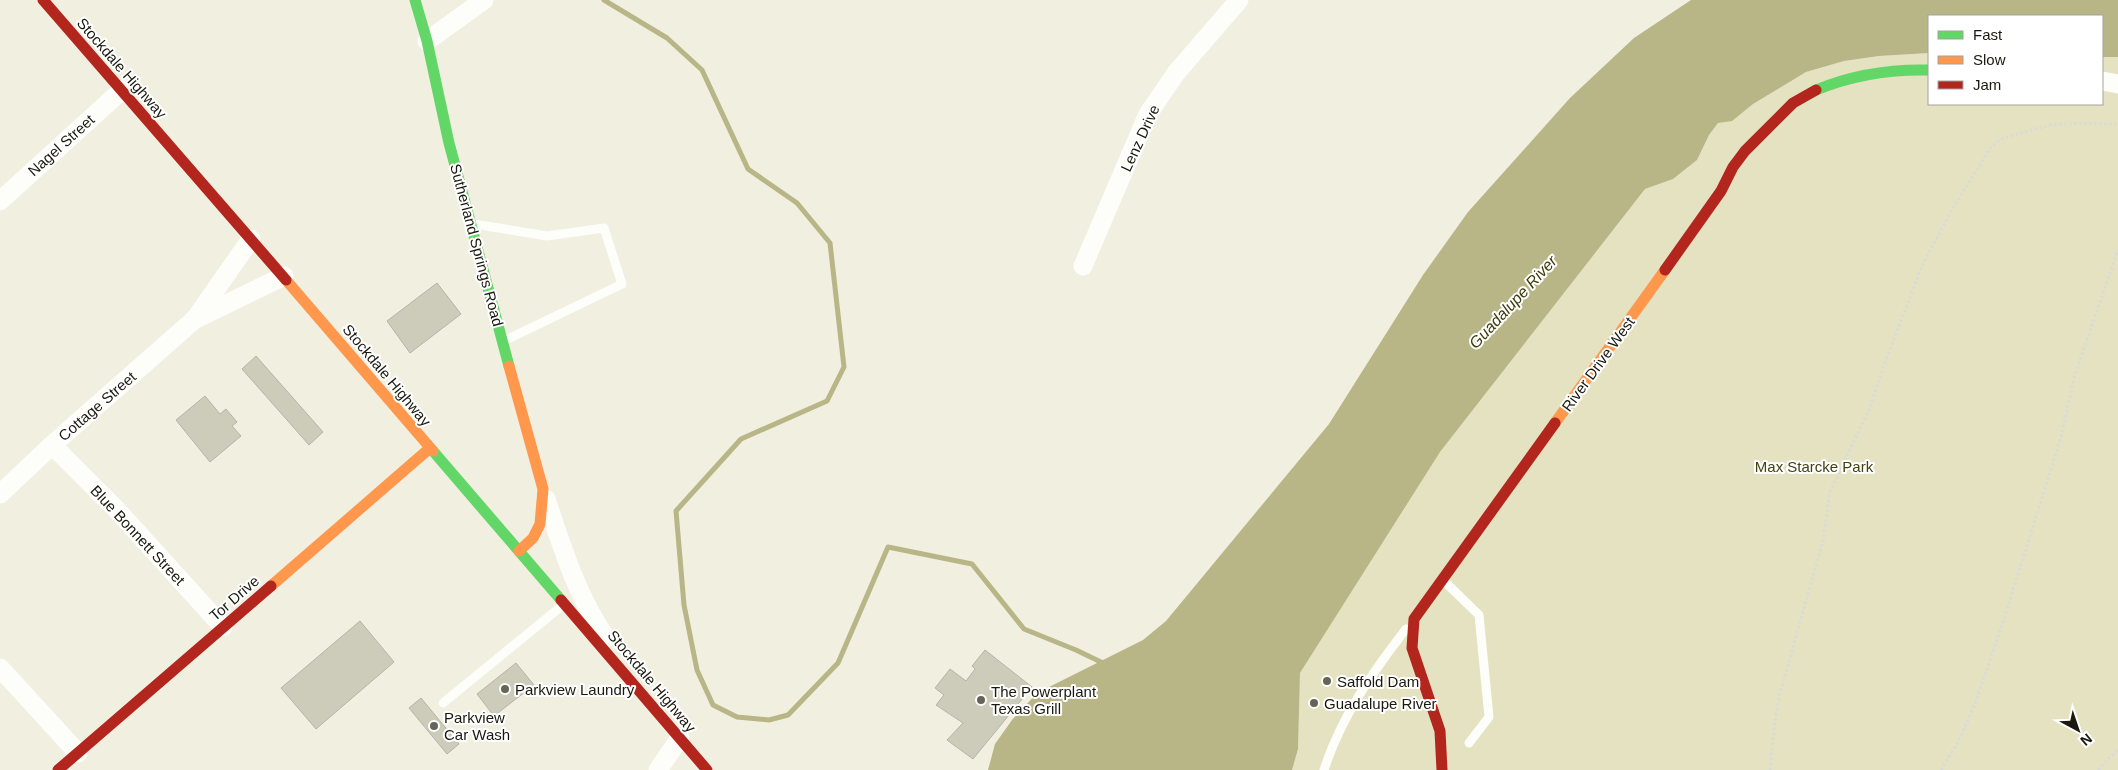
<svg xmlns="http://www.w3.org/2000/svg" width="2118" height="770" font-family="Helvetica,sans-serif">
  <rect width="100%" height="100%" fill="#f1efe0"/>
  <polygon fill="#e4e2c0" points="1929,53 1929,104 2102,104 2102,57 2118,57 2118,770 1292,770 1298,749 1300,673 1440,452 1645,189 1673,179 1697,160 1709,135 1718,123 1732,120 1753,104 1806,72 1844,61 1879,56"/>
  <polygon fill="#b8b587" points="1691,0 2118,0 2118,57 2102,57 2102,16 1929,16 1929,53 1879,56 1844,61 1806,72 1753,104 1732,121 1718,123 1709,135 1697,160 1673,179 1645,189 1440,452 1300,673 1298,749 1292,770 988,770 995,744 1012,720 1037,693 1143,640 1166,621 1329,424 1423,275 1468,212 1570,98 1634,38"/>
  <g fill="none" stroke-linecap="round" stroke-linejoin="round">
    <polyline stroke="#b8b587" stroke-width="5" points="604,0 667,38 702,70 748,169 797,203 830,243 844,367 827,401 741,439 676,511 684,605 697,670 713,705 737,717 769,720 788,715 838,663 888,547 972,564 1024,629 1076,650 1105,664"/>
  </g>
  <g fill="#cdccba" stroke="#b5b4a8">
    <polygon points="437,283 461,314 410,353 387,321"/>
    <polygon points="256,356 323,432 309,445 242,369"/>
    <polygon points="205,396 220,414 226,409 237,422 232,426 241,436 210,462 176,420"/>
    <polygon points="360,621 394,662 316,729 281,688"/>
    <polygon points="985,650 1032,687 973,759 947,740 963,723 936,705 944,695 935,688 950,669 966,681 975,669 972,666"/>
    <polygon points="516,663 534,685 494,716 477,694"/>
    <polygon points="421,698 459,744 447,754 409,708"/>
  </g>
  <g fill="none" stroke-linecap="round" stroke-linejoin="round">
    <g stroke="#dbdbd6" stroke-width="3" stroke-dasharray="2.5 2.5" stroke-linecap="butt">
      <polyline points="1770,770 1775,720 1779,697 1823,541 1830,492 1871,405 1884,365 1922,266 1949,215 1991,147 2003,138 2050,125 2085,123 2118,124"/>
      <polyline points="1941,770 1958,742 1975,704 2004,619 2061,437 2074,378 2118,249"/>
      <polyline points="2098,770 2118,749"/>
    </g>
    <g stroke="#fdfdfa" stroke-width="9">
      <polyline points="474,224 547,236 604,228 622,284 506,340"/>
      <polyline points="1444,581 1479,615 1489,717 1469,743"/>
      <polyline points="443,703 563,605"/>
      <path d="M 1324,770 C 1341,717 1372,673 1406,629"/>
    </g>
    <g stroke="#fdfdfa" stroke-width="19">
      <polyline points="427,41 484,0"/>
      <polyline points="2102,81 2118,84"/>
      <polyline points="0,201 122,90"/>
      <polyline points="1083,266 1148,114 1176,73 1239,0"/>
      <polyline points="196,319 284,276"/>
      <polyline points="52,445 117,510 223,627"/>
      <polyline points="0,494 52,445 195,319 251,239"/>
      <path d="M 546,499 C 562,547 577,596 606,638"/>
      <polyline points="0,668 78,753"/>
      <polyline points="658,770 680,738"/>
    </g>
    <g stroke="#63d668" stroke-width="11">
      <polyline points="415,0 427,41 449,143 509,366"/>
      <path d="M 1816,90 C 1852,75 1890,69 1929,70"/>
      <polyline points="433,451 561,600"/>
    </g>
    <g stroke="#ff974d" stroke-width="11">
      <polyline points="286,280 433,451"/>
      <polyline points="509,366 543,489 540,524 533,538 519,551"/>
      <polyline points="1555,423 1665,270"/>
      <polyline points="271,586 430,448"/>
    </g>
    <g stroke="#b3261e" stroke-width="11">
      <polyline points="43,0 286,280"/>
      <polyline points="1665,270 1721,191 1733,167 1745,151 1793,103 1816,90"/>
      <polyline points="561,600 707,770"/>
      <polyline points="58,770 271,586"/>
      <polyline points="1442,770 1440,731 1412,648 1414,619 1555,423"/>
    </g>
  </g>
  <g fill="#656458" stroke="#fff" stroke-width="2">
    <circle cx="1327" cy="681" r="5"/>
    <circle cx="505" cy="689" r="5"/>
    <circle cx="981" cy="700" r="5"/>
    <circle cx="1314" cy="703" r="5"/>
    <circle cx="434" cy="726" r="5"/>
  </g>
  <g text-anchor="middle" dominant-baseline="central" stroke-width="4" stroke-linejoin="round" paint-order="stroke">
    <g font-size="15" fill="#19190f" stroke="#fff">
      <text transform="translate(122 68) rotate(49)">Stockdale Highway</text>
      <text transform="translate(1140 138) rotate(-65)">Lenz Drive</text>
      <text transform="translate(61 145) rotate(-42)">Nagel Street</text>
      <text transform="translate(477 245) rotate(75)">Sutherland Springs Road</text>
      <text transform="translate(1598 364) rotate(-54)">River Drive West</text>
      <text transform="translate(387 375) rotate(50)">Stockdale Highway</text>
      <text transform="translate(97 406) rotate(-41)">Cottage Street</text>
      <text transform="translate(138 535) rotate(47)">Blue Bonnett Street</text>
      <text transform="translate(234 598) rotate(-41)">Tor Drive</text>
      <text transform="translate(652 681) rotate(50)">Stockdale Highway</text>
    </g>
    <g font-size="15" fill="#444112" stroke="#fff">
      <text x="1814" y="466">Max Starcke Park</text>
    </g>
    <g font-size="15" fill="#19190f" stroke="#fff" text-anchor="start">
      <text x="1337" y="681">Saffold Dam</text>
      <text x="515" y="689">Parkview Laundry</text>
      <text x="991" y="691">The Powerplant<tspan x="991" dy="17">Texas Grill</tspan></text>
      <text x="1324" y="703">Guadalupe River</text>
      <text x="444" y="717">Parkview<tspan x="444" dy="17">Car Wash</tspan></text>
    </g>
    <g font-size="16" font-style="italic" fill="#3e3a0a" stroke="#fff">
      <text transform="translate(1513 302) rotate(-47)">Guadalupe River</text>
    </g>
  </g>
  <rect x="1928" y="15" width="175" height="90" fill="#ffffff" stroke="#a3a39f"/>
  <rect x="1938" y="31" width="25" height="8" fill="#63d668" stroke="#a3a39f"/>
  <text x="1973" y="40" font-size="15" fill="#19190f">Fast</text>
  <rect x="1938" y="56" width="25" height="8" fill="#ff974d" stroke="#a3a39f"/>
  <text x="1973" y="65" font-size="15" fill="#19190f">Slow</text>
  <rect x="1938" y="81" width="25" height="8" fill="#b3261e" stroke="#a3a39f"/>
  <text x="1973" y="90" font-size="15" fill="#19190f">Jam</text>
  <g transform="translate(2078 730) rotate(140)" stroke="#ffffff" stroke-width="4" paint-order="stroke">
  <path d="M0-4L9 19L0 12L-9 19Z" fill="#19190f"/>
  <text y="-8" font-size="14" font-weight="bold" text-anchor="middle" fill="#19190f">N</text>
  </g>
</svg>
